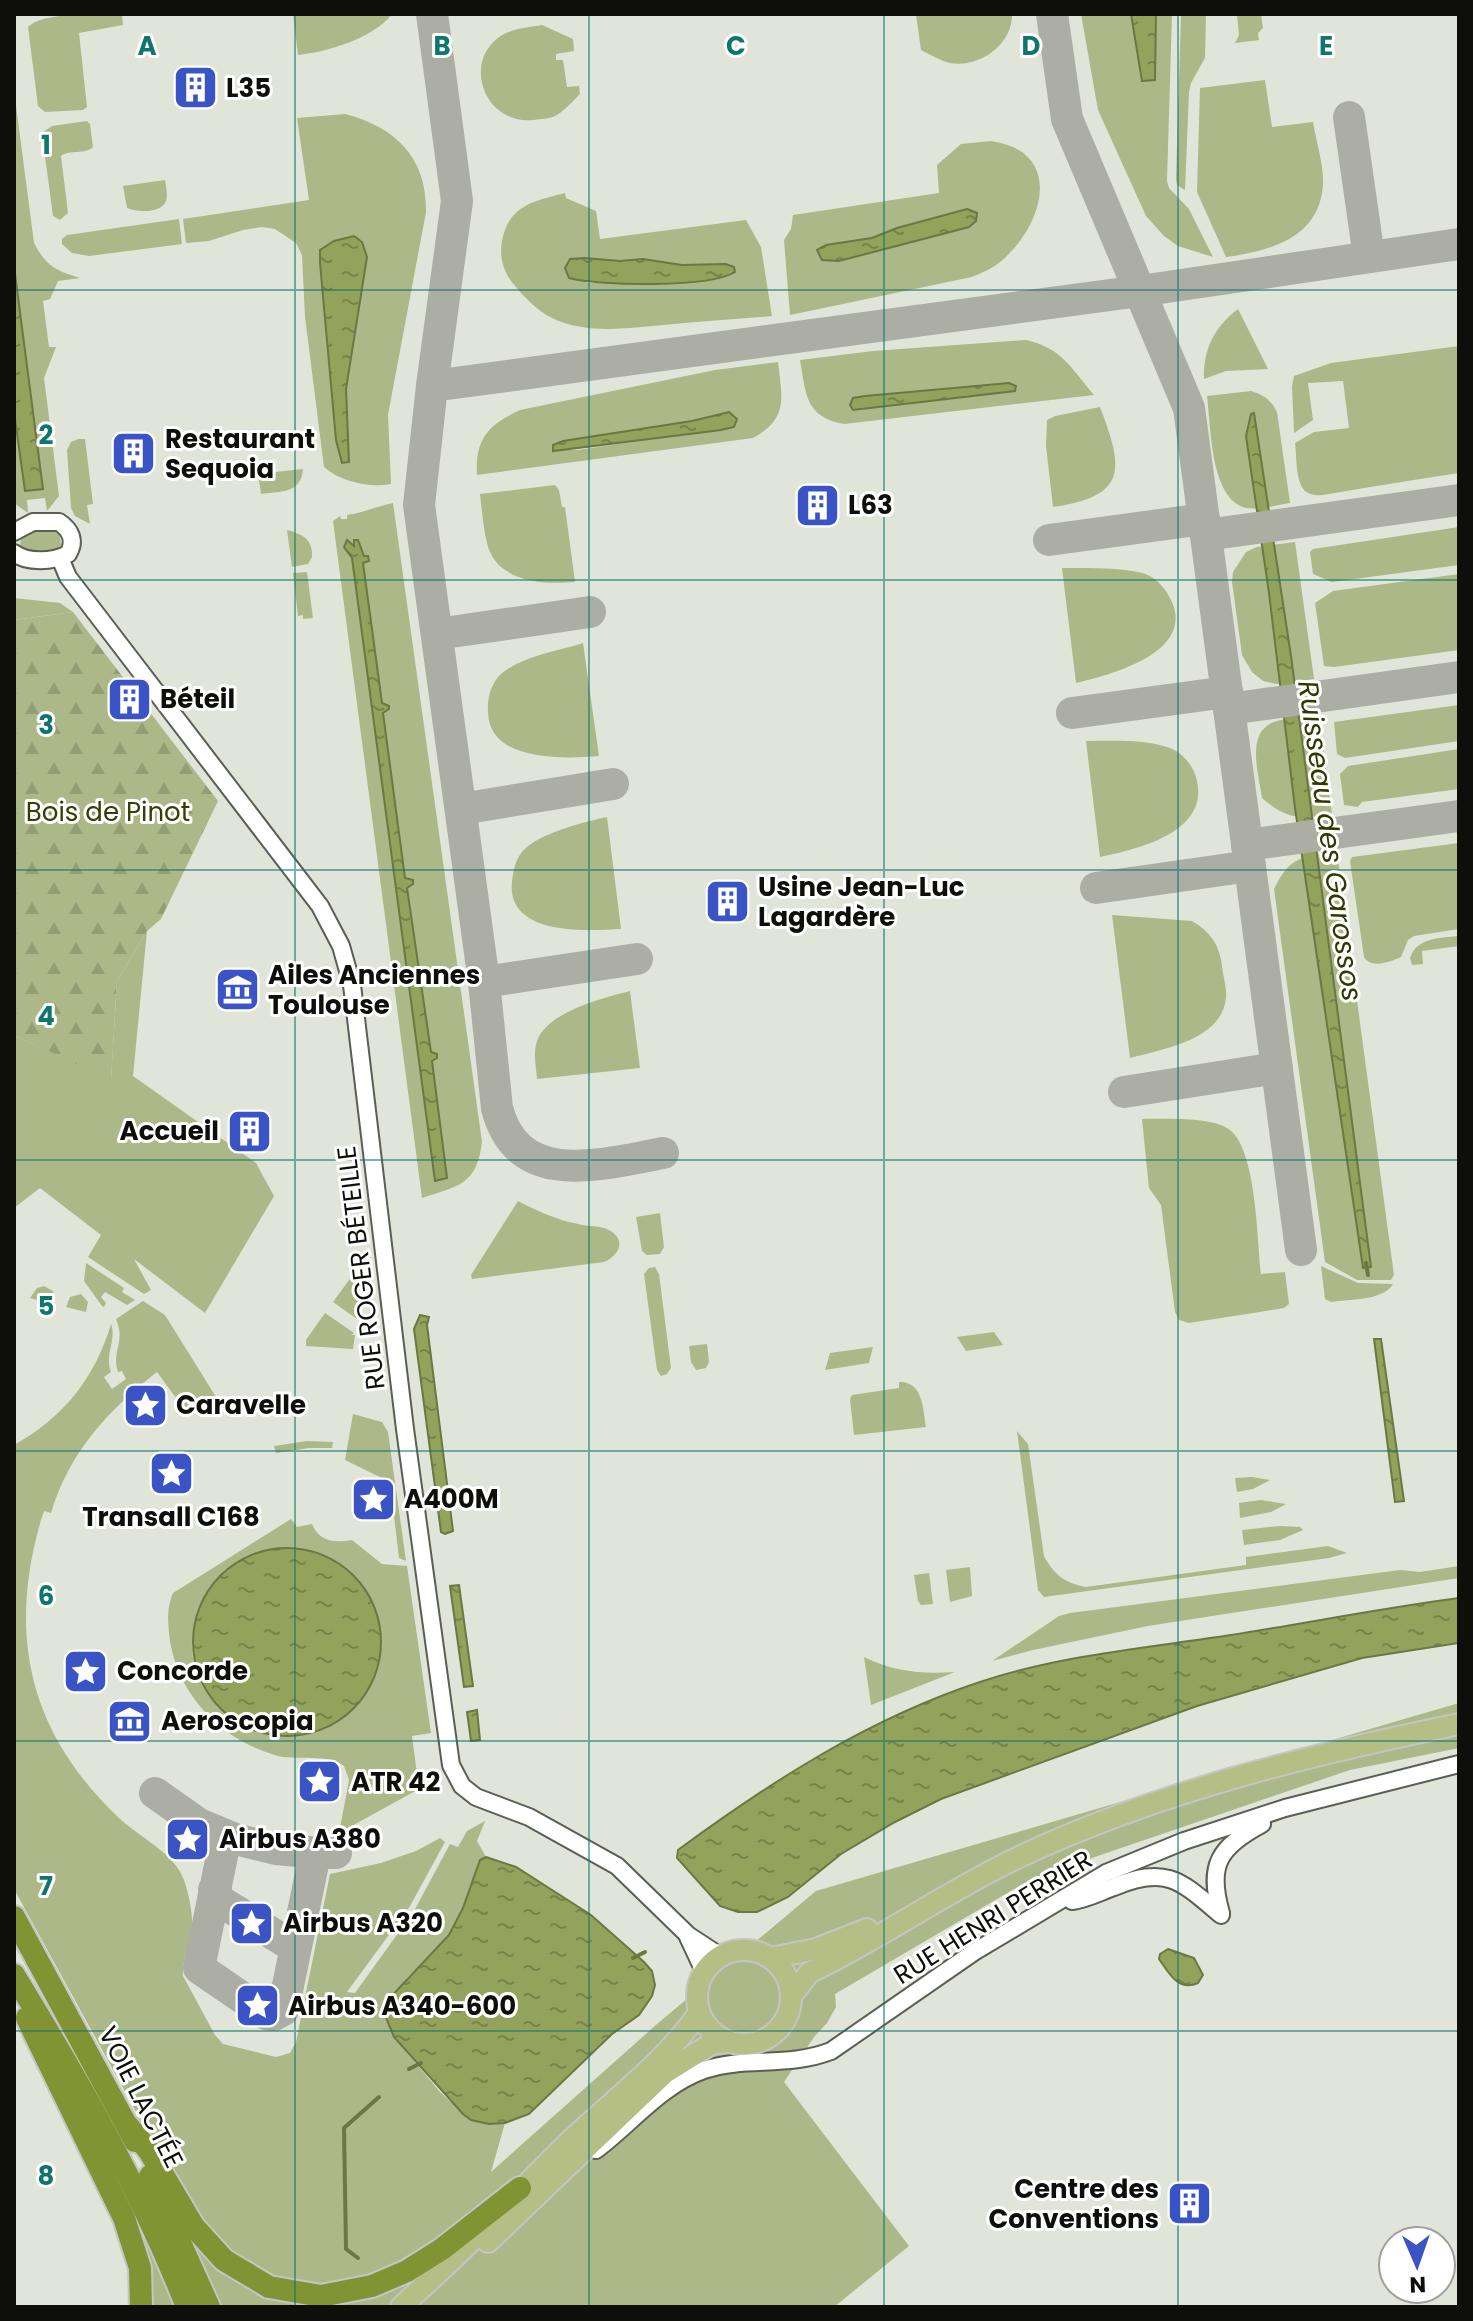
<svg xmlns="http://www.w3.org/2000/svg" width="1473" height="2321" font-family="Poppins,sans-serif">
  <defs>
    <pattern id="forest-firs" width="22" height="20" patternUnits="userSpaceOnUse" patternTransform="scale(2)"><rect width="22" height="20" fill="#adb888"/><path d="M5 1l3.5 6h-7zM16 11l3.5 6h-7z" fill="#949d74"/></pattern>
    <pattern id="water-ripples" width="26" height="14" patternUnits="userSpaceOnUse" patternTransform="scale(2)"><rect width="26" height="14" fill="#94a35b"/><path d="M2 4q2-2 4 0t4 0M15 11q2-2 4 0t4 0" fill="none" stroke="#778349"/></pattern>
  </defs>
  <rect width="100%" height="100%" fill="#e1e4d8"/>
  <g fill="#adb888" fill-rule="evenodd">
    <path d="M 84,14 L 122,14 L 123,25 L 79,33 L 87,107 L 83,110 L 45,112 L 38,106 L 28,27 C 41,15 67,16 84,14 Z"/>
    <path d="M 293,14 L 392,14 C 374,38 327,52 298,55 Z"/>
    <path d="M 916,14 L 1012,14 C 1013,44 980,68 950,63 C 941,61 929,54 921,50 Z"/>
    <polygon points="1081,14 1131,14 1142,81 1155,79 1156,14 1172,14 1167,181 1169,188 1189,209 1213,257 1178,246 1164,236 1146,216 1098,110"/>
    <polygon points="1181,14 1206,14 1205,58 1191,83 1189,92 1185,190 1177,185 1176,179"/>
    <polygon points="1261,14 1263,28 1258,33 1259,40 1235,43 1239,35 1237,15"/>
    <path d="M 542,25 L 573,39 L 574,51 L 556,54 L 556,60 L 563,60 L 567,87 L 579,86 L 580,94 C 573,101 565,110 557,115 C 551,119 540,119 533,120 C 482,125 460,56 506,33 C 517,28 531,27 542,25 Z"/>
    <path d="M 1265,80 L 1272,127 L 1313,122 C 1316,141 1324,165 1323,185 C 1319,239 1269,251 1226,257 L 1197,192 L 1200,88 Z"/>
    <path d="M 14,90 L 34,243 C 47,267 55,270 80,278 L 58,281 L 50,299 L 43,301 L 49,347 L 56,347 L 44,378 L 59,496 L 47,511 L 45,498 L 27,500 L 28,513 L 14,503 L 14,412 L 25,491 L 43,488 L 14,266 Z"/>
    <path d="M 345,114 C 395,127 427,157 426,212 L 388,415 L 391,484 C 369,488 341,482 324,467 L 305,317 L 302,255 L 296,243 L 275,229 L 262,227 L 243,230 L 209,241 L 186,243 L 183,219 L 309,200 L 297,118 ZM 367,257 L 346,389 L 349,462 L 342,463 L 336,440 L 320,263 Z"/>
    <path d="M 87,121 L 90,124 L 93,147 C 85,155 70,149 61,156 L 68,213 L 60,220 L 53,216 L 42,133 L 52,126 Z"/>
    <path d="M 991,141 C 1066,152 1043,227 1000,262 C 992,269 981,273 972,277 L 790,315 L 784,240 L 791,229 L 793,215 L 939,193 L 937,165 L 961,144 ZM 967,209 C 921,233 890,249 839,261 L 826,245 L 872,238 L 897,228 Z"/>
    <path d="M 165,180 C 166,186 168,196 166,201 C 161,214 137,212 127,208 L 123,186 Z"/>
    <path d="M 565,193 L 566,198 L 596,211 L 600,239 L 746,220 L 761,247 L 772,316 C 739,319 706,321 674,324 C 635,327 589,336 552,318 C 538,311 526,299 515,286 C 504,273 499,259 502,241 C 509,205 534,201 565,193 ZM 584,258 L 620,261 L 643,259 L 682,265 L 726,264 L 679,282 L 587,283 Z"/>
    <polygon points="179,219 182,244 89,256 72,253 62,244 62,239 67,235"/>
    <path d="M 1238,309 L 1268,369 L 1226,371 L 1204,379 C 1203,350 1214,327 1238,309 Z"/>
    <path d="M 1026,340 C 1062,348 1071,368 1094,395 L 844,424 C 805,417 806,394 800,360 L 873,351 Z"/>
    <path d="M 1459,346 L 1459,473 C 1413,480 1368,487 1323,495 C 1317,496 1310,495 1305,491 C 1295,481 1297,457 1295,443 L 1314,432 L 1349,428 L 1343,381 L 1308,383 L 1313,420 L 1294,433 L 1292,386 L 1294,376 L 1331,363 Z"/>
    <path d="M 778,362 C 782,398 789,418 753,438 L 477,475 C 475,438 489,425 520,410 L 715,370 ZM 692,421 L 734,427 L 578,450 L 553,450 L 553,445 L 563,441 Z"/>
    <path d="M 1251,391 C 1264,395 1271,400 1277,412 L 1290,503 C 1277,505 1260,510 1247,508 C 1210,501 1211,426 1207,396 Z"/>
    <path d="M 1100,407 C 1123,468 1129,496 1053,507 L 1046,446 L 1047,420 L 1055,416 Z"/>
    <polygon points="78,439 85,439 93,504 87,505 90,524 75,516 71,508 67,450 71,442"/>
    <path d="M 303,469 C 301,494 281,491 261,494 L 258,474 Z"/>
    <path d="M 555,485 L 559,490 L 562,507 L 565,507 L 575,582 C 543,585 496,582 487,543 C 483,527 482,510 480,494 Z"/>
    <path d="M 393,503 L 482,1142 C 477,1185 458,1186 422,1198 L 333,521 L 340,516 L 341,519 L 347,519 L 347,515 C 364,513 377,506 393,503 ZM 358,540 L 364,556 L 368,557 L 369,560 L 363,562 L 382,704 L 388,706 L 383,713 L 405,878 L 413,880 L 413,884 L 407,887 L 431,1052 L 437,1058 L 432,1061 L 447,1178 L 435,1181 L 352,558 Z"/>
    <polygon points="1459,527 1459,565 1332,582 1313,574 1310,552 1313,549"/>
    <polygon points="50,528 60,535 61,545 58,549 31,554 22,550 20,543 23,534"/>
    <path d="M 287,530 C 302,534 313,539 312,557 L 308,564 L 292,567 Z"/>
    <polygon points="1295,542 1314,679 1276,684 1263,681 1252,672 1242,655 1232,582 1233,572 1246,552 1257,547"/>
    <path d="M 1062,568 C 1087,568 1117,567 1142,573 C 1157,577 1166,589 1172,602 C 1194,653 1110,675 1076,683 Z"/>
    <polygon points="307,572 313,618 303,619 303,615 298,616 293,573"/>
    <polygon points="1459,574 1459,650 1334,667 1324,666 1315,603 1333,591"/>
    <polygon points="14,598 60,603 73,612 14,620"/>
    <path d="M 583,643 L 599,756 C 563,759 489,762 488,712 C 487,698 491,683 502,673 C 523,656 558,651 583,643 Z"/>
    <polygon points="1459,705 1459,741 1345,758 1337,754 1334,722"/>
    <path d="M 1319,715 L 1332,814 C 1299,819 1288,820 1262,798 C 1259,775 1245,733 1274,722 C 1287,717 1305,718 1319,715 Z"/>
    <path d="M 1086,741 C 1112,741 1142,739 1167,747 C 1181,751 1192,764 1196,777 C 1212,832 1139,849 1100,857 Z"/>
    <polygon points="1459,749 1459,789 1362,802 1358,807 1344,805 1340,774 1348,766"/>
    <path d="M 607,817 L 621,929 C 586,931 506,936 512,881 C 514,866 517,853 531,844 C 550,831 584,822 607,817 Z"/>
    <path d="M 1459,843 L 1459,929 L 1414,936 L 1408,940 L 1401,957 C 1390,962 1371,969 1364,957 L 1350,861 L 1352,857 Z"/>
    <path d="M 1337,852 L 1394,1275 L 1391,1280 L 1357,1280 L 1325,1262 L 1274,889 C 1290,856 1303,856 1337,852 Z"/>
    <path d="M 1112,915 L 1192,921 C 1210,931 1220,946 1222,966 C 1223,976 1227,988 1226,998 C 1222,1040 1163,1049 1130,1058 Z"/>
    <polygon points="147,931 133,1076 256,1163 274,1196 205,1313 134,1259 151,1290 144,1294 88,1257 101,1235 40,1188 14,1208 14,1035 111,1079 117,981"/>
    <path d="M 1459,936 L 1459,946 L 1422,951 L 1423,964 L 1412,965 L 1410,958 C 1417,937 1441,938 1459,936 Z"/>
    <path d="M 630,991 L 640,1068 L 537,1079 C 536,1066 533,1053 537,1041 C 547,1012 603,998 630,991 Z"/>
    <path d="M 1142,1119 C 1164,1119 1208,1117 1227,1128 C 1257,1145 1257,1241 1261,1274 L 1285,1272 L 1289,1304 L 1284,1308 L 1189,1323 L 1179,1320 L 1175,1312 L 1161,1205 L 1149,1188 Z"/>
    <path d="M 518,1201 C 537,1211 557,1220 578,1224 C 588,1227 600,1225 609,1230 C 627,1240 619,1256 604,1262 L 472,1279 L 471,1275 Z"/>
    <polygon points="660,1213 664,1247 660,1254 647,1255 642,1251 636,1217"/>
    <polygon points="86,1263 124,1288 122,1292 135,1300 127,1305 105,1292 101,1297 106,1303 104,1307 102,1306 84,1281"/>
    <path d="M 1321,1266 L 1358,1283 L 1393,1284 C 1383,1301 1349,1299 1331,1302 L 1325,1299 Z"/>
    <polygon points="655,1267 659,1274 671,1368 667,1374 661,1376 657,1370 644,1274 649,1268"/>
    <polygon points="352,1276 362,1283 357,1319 333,1302"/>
    <polygon points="44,1286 53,1291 55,1298 52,1304 30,1298 37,1288"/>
    <polygon points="81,1294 88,1302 86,1312 66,1307 70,1297"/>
    <path d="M 143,1301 L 165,1315 L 216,1397 L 187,1413 L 157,1372 C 108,1410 69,1453 51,1513 L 44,1511 L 41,1520 C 7,1637 30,1733 118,1817 C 138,1837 174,1852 184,1880 C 189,1895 193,1913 192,1928 C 190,1945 182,1959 183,1976 L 215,2035 L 223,2044 L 276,2057 L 290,2053 L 296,2042 L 330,1874 L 381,1863 L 416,1851 L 440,1838 L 445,1842 L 410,1906 L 347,1992 L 355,1993 L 414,1911 L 450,1844 L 458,1847 L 467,1831 L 485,1821 L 477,1841 L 486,1857 L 480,1860 L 463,1908 L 449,1935 L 437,1950 L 409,1976 L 384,2013 L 394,2037 L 440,2092 L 471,2120 L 505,2123 L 491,2172 L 657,2024 L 816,1891 L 1459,1703 L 1459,1748 L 1350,1770 L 1086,1860 L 1021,1885 L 835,1994 L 836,2007 L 827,2023 L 814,2037 L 784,2082 L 909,2246 L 834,2307 L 148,2307 L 130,2216 L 135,2215 L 190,2232 L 218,2261 L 279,2279 C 229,2258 219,2246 186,2203 L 14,1889 L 14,1445 C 63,1418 95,1378 111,1324 C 117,1340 104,1355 111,1372 L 104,1377 L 112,1389 L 126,1379 L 122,1371 L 118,1372 C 111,1351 126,1342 116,1319 Z"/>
    <polygon points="325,1313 354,1333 351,1335 355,1335 353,1349 306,1346 306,1340"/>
    <polygon points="994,1332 1003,1345 966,1351 957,1337"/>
    <polygon points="707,1344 709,1362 706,1368 696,1370 691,1362 689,1346"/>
    <polygon points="873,1347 869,1363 825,1370 830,1353"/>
    <path d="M 899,1382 C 923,1381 923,1409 926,1427 L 854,1435 L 850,1399 L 852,1395 L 899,1388 Z"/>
    <polygon points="353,1414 382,1422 388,1432 406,1561 399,1558 390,1482 345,1460"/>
    <path d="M 1017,1431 L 1028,1444 L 1044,1556 C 1054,1575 1065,1583 1086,1587 L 1246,1565 L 1246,1557 L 1328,1546 L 1347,1553 L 1329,1558 L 1044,1597 L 1038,1590 Z"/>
    <polygon points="307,1441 333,1442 332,1448 309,1448 276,1453 274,1446"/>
    <polygon points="1252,1477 1270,1480 1253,1489 1237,1492 1235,1478"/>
    <polygon points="1261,1500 1286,1504 1271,1512 1240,1518 1239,1503"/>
    <path d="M 291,1519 L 297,1527 L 312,1524 C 319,1542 335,1543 352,1540 L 382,1564 L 407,1566 L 431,1733 L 412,1736 L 419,1789 L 339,1833 L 349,1780 L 344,1766 C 327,1753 298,1761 278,1756 C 223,1741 179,1697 170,1641 C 168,1623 166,1610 173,1593 ZM 281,1549 L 240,1724 C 211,1702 184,1667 194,1629 C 197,1615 215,1600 224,1589 C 246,1562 245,1554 281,1549 Z"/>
    <polygon points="1280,1526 1300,1527 1303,1530 1280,1540 1244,1545 1242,1530"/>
    <polygon points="1459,1566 1459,1578 1148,1626 1033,1650 992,1661 1059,1616 1070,1613 1400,1570 1420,1572"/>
    <polygon points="970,1567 972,1596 950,1602 946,1570"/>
    <polygon points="929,1573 933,1604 921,1605 918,1601 914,1575"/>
    <path d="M 864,1657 C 894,1672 922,1674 955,1672 L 871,1705 Z"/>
  </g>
  <polygon fill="url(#forest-firs)" points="73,612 218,801 161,919 147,931 117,981 111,1080 14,1035 14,620"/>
  <g fill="url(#water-ripples)" stroke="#6c7743" stroke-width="2">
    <polygon points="1131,14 1156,14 1155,80 1142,81"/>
    <polygon points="967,209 977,213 976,221 969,227 839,261 822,260 817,250 826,245 872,238 897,228"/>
    <polygon points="354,236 362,242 367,257 346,389 349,462 342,463 336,440 320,263 320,250 334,241"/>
    <path d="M 584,258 L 620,261 L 643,259 L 682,265 L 726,264 L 734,267 L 735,272 C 709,288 600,286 569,278 L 565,268 L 570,259 Z"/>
    <polygon points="14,266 43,489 25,491 14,412"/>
    <polygon points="1009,383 1016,386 1015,391 853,410 850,405 853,398 865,396"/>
    <polygon points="729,412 737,419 734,427 721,430 553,451 553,445 563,441 692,421"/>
    <polygon points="1254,413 1291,656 1371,1267 1363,1268 1295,808 1269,593 1246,436 1251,414"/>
    <polygon points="347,540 354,546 354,540 358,540 364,556 368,556 369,561 363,563 382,703 389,706 389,709 383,713 405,878 413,880 413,884 407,888 431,1052 437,1054 437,1058 432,1061 447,1178 435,1181 352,558 344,547"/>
    <polygon points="420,1315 429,1317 427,1325 453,1531 445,1534 441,1532 414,1329"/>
    <polygon points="1374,1339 1381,1339 1404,1501 1395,1502"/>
    <circle cx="287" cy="1642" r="94"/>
    <polygon points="459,1585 473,1686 464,1687 450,1586"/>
    <path d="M 1459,1598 L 1459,1643 L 1362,1658 L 1197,1706 L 941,1799 L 895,1822 L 841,1854 L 788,1897 L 757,1912 L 738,1912 L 720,1906 L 677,1858 L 678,1850 C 772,1781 868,1719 980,1682 C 1061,1655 1147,1648 1231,1635 C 1307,1623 1383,1608 1459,1598 Z"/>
    <polygon points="477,1710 480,1740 471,1741 467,1712"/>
    <polygon points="486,1857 516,1867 591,1915 644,1962 652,1971 655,1985 652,1996 639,2015 612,2034 529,2114 505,2123 489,2124 471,2120 463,2114 394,2037 384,2013 387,2001 449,1935 463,1908 480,1860"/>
    <path d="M 1168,1949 L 1194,1958 L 1203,1975 L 1198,1983 C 1178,1992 1169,1973 1159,1959 L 1160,1954 Z"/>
  </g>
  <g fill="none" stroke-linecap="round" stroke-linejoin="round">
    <g stroke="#6c7743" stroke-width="4">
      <polyline points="1366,1263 1368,1275"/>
      <polyline points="633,1958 645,1952"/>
      <polyline points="409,2069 421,2063"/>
      <polyline points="358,2258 346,2249 344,2128 379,2097"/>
    </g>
    <g stroke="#acaea4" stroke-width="32">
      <path d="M 432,14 L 457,201 L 432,386 L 419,505 L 484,982 L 497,1108 C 518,1190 602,1164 663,1153"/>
      <polyline points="1052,14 1067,119 1189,408 1301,1250"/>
      <polyline points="1349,117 1369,257"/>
      <polyline points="432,386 1140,291 1459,244"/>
      <polyline points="1206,535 1459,500"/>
      <polyline points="1049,540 1204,519"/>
      <polyline points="437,634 590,612"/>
      <polyline points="1229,709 1459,677"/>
      <polyline points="1072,713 1227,692"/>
      <polyline points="461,809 613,784"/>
      <polyline points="1247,845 1459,816"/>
      <polyline points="1096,888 1250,866"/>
      <polyline points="484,982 637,959"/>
      <polyline points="1124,1092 1277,1068"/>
      <polyline points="155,1793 199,1824 235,1839"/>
      <polyline points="320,1853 276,1849 235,1839 229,1841 224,1846 199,1968 266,2014 274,2015 283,2010 314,1859 320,1853 336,1853"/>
      <polyline points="214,1890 220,1901 286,1942 294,1942 297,1938"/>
    </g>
    <defs>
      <g id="minor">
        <path d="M 14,532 L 33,522 L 59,522 C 71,530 76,541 68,554 C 53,562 27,563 14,553"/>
        <polyline points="60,558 68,577 78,590 320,906 341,946 352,985 405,1429 451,1765 462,1786 476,1797 529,1817 617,1866 688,1935 720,1956"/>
        <path d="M 1072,1901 C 1087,1899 1100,1892 1114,1887 C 1167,1865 1181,1881 1221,1915"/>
        <path d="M 1221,1913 C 1207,1865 1219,1847 1262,1824"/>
        <polyline points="688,1937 704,1971"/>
        <path d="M 596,2150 C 631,2124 661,2085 704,2070 C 746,2056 787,2068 831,2051 L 974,1952 L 1106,1873 L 1184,1841 L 1285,1808 L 1459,1764"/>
      </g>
      <g id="major">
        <circle cx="744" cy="1997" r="47"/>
        <polyline points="771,1958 816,1949 867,1929"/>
        <path d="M 792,1995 L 809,1973 C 880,1939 946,1892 1017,1858 C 1156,1792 1309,1755 1459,1724"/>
        <polyline points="488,2242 665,2073 713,2043 729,2042"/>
        <path d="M 401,2307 C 431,2279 462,2252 490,2222 C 517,2194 544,2166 572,2139 C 616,2098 664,2062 699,2013"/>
      </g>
      <g id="highway">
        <polyline points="14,1917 135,2141"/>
        <path d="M 14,1975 C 79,2081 141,2190 187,2307"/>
        <polyline points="27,2018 124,2218 140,2268 141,2307"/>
        <polyline points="129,2127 149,2151 194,2227 224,2260 269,2287 321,2296 372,2286 407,2271 442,2249 520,2188"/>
        <polyline points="150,2176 209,2307"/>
      </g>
    </defs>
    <use href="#minor" stroke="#5b5e53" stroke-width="20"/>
    <use href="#major" stroke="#c5c5c4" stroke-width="24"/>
    <use href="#highway" stroke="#c5c5c4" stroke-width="26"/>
    <use href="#minor" stroke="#fff" stroke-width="16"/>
    <use href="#major" stroke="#b4be85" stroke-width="20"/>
    <use href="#highway" stroke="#829334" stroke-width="22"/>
  </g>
  <path fill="none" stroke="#0f766e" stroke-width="2" stroke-opacity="0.55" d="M 295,14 L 295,2307M 589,14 L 589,2307M 884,14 L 884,2307M 1178,14 L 1178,2307M 14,290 L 1459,290M 14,580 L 1459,580M 14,870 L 1459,870M 14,1160 L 1459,1160M 14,1451 L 1459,1451M 14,1741 L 1459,1741M 14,2031 L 1459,2031"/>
  <defs>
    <symbol id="building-square" viewBox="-11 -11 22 22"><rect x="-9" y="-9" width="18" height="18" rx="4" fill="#3a54c6" stroke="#fff"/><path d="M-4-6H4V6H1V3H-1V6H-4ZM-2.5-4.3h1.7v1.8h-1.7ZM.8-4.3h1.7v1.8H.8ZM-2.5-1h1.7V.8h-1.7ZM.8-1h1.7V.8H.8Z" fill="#fff"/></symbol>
    <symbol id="museum-square" viewBox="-11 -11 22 22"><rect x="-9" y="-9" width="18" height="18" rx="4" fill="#3a54c6" stroke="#fff"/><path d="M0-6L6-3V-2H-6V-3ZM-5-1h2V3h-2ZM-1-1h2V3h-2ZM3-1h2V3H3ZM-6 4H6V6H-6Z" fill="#fff"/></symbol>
    <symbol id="sight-square" viewBox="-11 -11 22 22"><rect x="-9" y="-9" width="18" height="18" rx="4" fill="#3a54c6" stroke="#fff"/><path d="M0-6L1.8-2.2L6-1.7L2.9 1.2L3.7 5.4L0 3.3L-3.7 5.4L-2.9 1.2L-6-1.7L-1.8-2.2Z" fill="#fff"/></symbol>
  </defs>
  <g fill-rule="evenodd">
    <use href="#building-square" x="170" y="62" width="51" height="51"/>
    <use href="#building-square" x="108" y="428" width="51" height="51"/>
    <use href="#building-square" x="792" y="480" width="51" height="51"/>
    <use href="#building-square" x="104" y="674" width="51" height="51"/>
    <use href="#building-square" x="702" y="876" width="51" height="51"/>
    <use href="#museum-square" x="212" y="964" width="51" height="51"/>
    <use href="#building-square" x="224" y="1106" width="51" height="51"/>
    <use href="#sight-square" x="120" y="1380" width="51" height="51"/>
    <use href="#sight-square" x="146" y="1448" width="51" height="51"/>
    <use href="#sight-square" x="348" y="1474" width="51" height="51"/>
    <use href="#sight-square" x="60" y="1646" width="51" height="51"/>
    <use href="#museum-square" x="104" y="1696" width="51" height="51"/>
    <use href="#sight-square" x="294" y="1756" width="51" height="51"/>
    <use href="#sight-square" x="162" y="1814" width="51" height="51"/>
    <use href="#sight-square" x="226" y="1898" width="51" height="51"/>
    <use href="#sight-square" x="232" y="1980" width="51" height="51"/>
    <use href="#building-square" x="1164" y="2178" width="51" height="51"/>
  </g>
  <g text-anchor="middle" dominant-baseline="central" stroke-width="6" stroke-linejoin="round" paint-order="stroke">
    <g font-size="26" font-weight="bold" fill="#0e0f0b" stroke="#fff" text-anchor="start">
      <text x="226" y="88">L35</text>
      <text x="165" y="439">Restaurant<tspan x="165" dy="30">Sequoia</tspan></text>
      <text x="848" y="505">L63</text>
      <text x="160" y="699">Béteil</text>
      <text x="758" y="887">Usine Jean-Luc<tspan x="758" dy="30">Lagardère</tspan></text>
      <text x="268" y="975">Ailes Anciennes<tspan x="268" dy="30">Toulouse</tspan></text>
      <text x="219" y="1131" text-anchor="end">Accueil</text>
      <text x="176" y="1405">Caravelle</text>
      <text x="404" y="1499">A400M</text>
      <text x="171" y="1517" text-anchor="middle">Transall C168</text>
      <text x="117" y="1671">Concorde</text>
      <text x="161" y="1721">Aeroscopia</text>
      <text x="351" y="1782">ATR 42</text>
      <text x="219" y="1839">Airbus A380</text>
      <text x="283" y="1923">Airbus A320</text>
      <text x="288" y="2006">Airbus A340-600</text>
      <text x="1159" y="2189" text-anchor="end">Centre des<tspan x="1159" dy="30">Conventions</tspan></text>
    </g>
    <g font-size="26" fill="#353e04" stroke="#fff">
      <text x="108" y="812">Bois de Pinot</text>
    </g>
    <g font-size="26" fill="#0e0f0b" stroke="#fff">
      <text transform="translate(361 1268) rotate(-97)">RUE ROGER BÉTEILLE</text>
      <text transform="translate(993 1917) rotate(-32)">RUE HENRI PERRIER</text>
      <text transform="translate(141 2097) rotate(63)">VOIE LACTÉE</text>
    </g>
    <g font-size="28" font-style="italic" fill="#313900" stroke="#fff">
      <text transform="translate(1330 841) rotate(82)">Ruisseau des Garossos</text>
    </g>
  </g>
  <g font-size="26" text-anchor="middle" font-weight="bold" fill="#0f766e" stroke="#fff" stroke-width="6" stroke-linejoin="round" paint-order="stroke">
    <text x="147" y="55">A</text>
    <text x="442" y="55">B</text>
    <text x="736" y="55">C</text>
    <text x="1031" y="55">D</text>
    <text x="1326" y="55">E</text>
    <text x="46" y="154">1</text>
    <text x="46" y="444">2</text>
    <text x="46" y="734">3</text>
    <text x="46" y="1025">4</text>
    <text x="46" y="1315">5</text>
    <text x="46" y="1605">6</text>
    <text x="46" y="1895">7</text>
    <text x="46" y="2185">8</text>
  </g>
  <rect width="1473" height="2321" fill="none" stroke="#0e0f0b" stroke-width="32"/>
  <g transform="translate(1417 2265) rotate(178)"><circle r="38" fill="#ffffff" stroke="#9f9f9d" stroke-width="2"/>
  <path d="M0-6L14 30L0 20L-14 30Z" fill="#3a54c6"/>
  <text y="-12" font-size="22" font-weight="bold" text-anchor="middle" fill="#0e0f0b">N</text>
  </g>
</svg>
